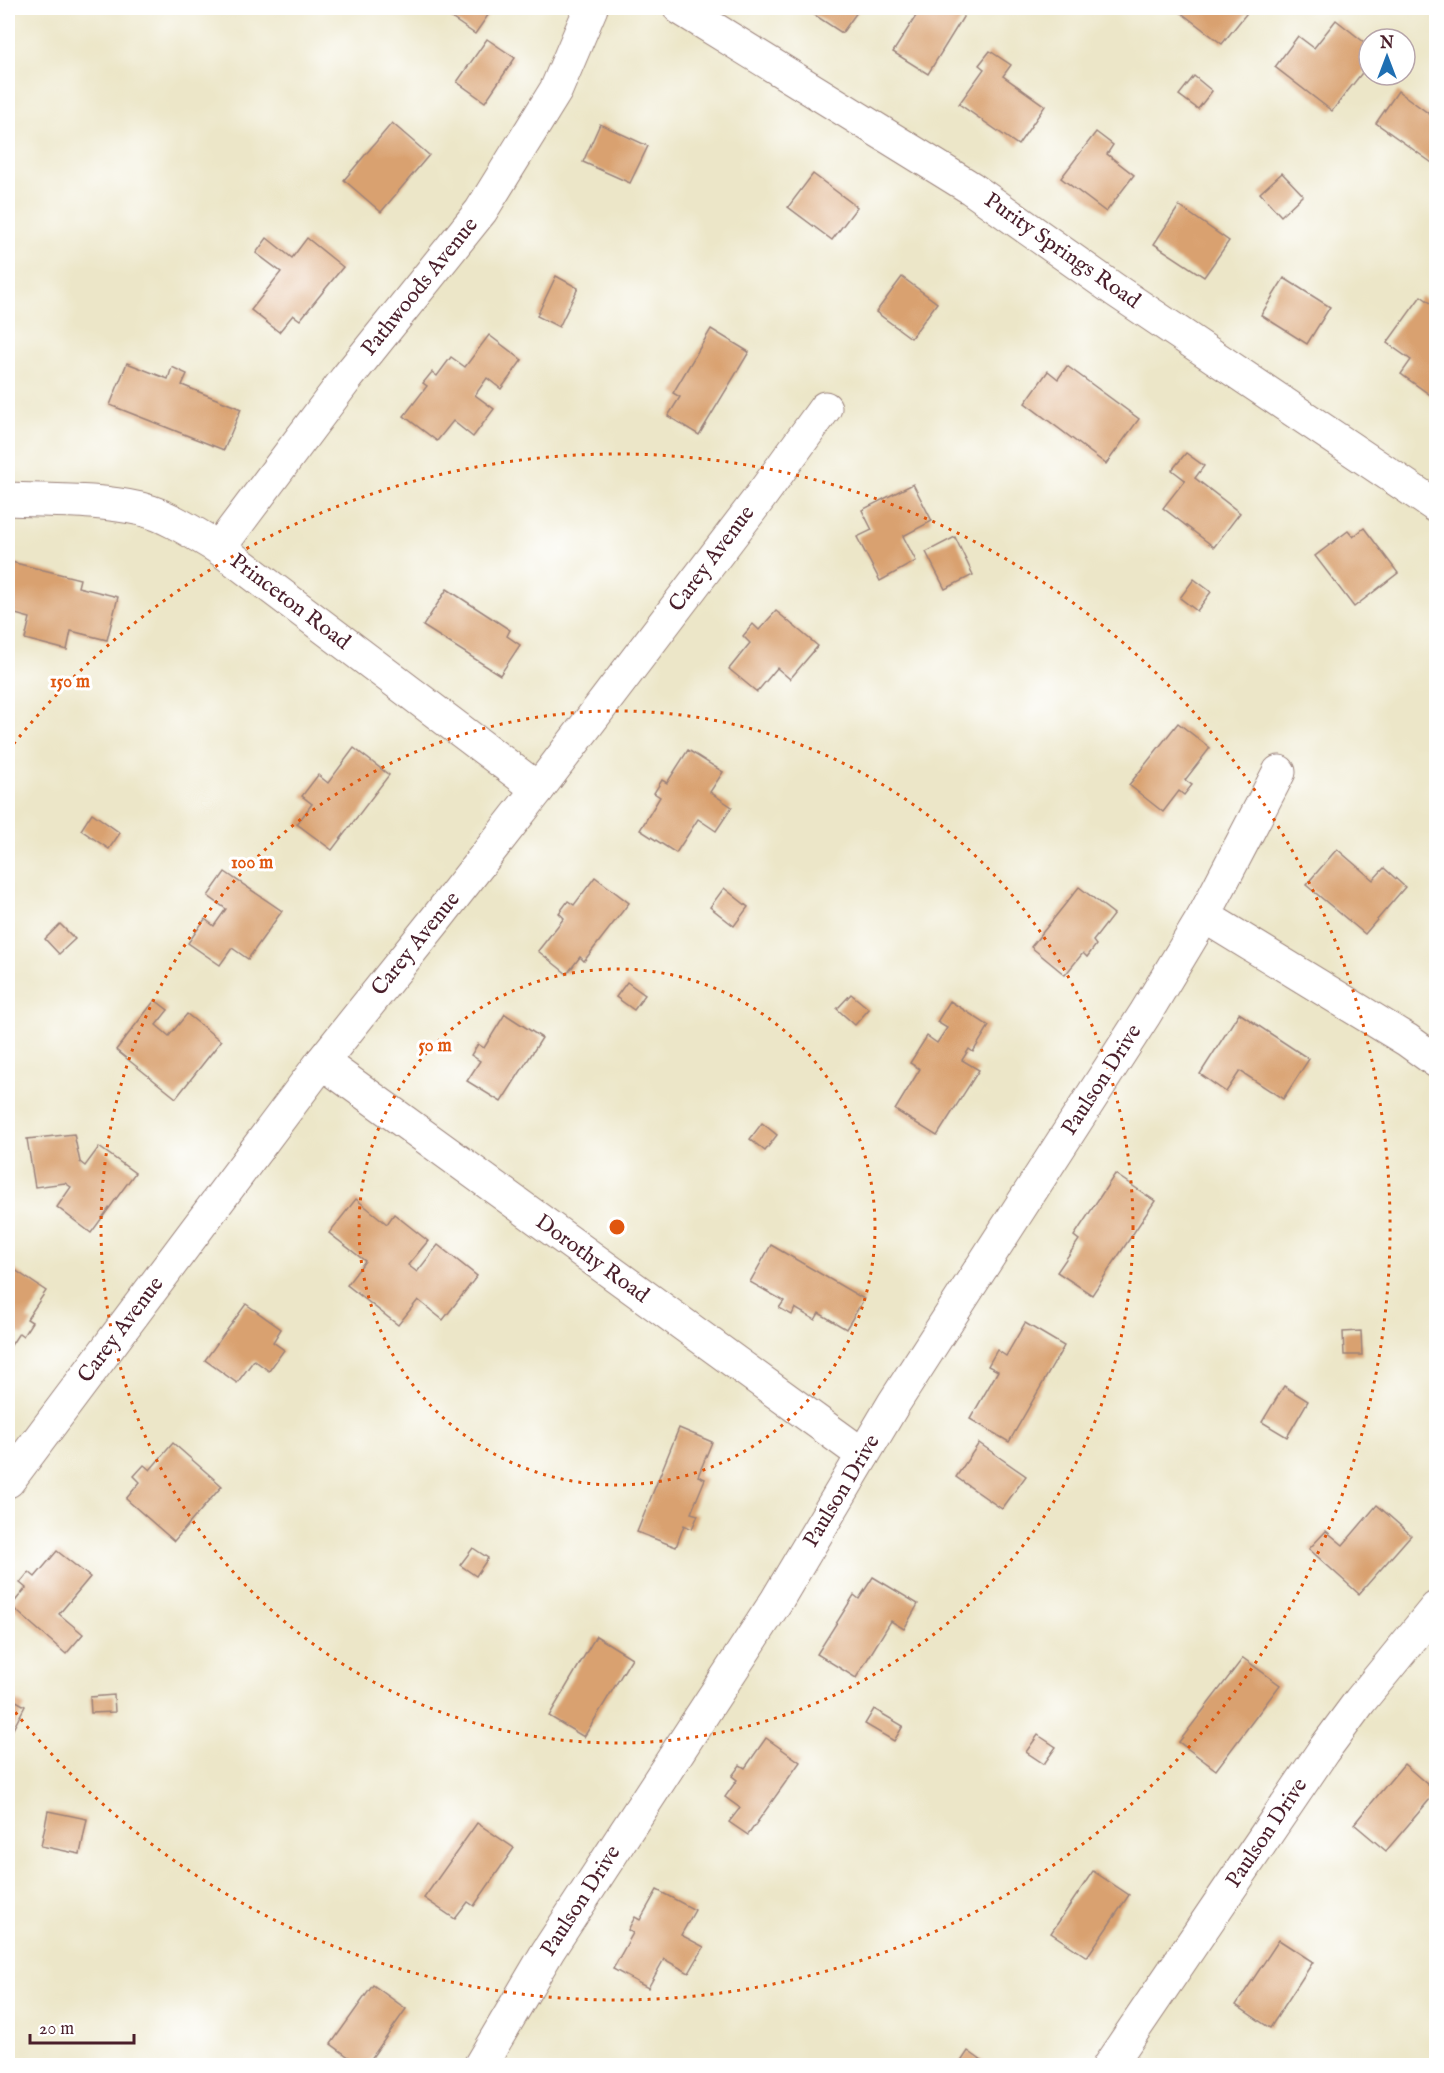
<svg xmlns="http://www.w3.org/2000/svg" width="1444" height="2073" font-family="'IM FELL English',serif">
  <rect width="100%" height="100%" fill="#fff"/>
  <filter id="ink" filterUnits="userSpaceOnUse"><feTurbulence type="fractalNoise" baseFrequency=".0167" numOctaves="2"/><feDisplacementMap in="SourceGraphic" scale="12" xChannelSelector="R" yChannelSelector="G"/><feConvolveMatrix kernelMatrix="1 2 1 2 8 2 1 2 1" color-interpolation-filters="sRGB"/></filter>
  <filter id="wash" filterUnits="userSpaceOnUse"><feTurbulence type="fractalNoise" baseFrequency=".008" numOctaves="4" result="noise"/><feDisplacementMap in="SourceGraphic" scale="24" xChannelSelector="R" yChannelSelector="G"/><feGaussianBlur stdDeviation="1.35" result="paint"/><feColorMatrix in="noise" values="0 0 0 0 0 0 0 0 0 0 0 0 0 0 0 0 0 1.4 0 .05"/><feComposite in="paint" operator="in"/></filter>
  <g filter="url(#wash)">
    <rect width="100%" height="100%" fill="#ece6c8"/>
    <g id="blocks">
      <g fill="#d9a16f">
        <polygon points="437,8 493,8 475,34"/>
        <polygon points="804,8 860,8 842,33"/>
        <polygon points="921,8 954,8 965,14 928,74 893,52"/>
        <polygon points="1175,8 1249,8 1250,9 1222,44"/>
        <polygon points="1336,20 1369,46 1369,64 1332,111 1275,67 1298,36 1314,48"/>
        <polygon points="487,39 515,58 485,102 457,82"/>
        <polygon points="990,51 1011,65 1003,76 1045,106 1018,145 959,104 984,69 979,65"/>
        <polygon points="1194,76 1212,91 1198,109 1179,95"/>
        <polygon points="1398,91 1436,119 1436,163 1435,165 1376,123"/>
        <polygon points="392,123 429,155 381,212 344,180"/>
        <polygon points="600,124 648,146 630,183 583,162"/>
        <polygon points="1096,132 1113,145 1107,154 1134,175 1106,212 1061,178"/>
        <polygon points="1282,173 1303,195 1281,216 1260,193"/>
        <polygon points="813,174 857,207 832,240 788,207"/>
        <polygon points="1179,206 1229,241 1204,277 1154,244"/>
        <polygon points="267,238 292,258 307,238 343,267 300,320 293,315 279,332 251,310 281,272 256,253"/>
        <polygon points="556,276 578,288 559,327 537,316"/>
        <polygon points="902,277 937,303 911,338 876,312"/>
        <polygon points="1284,278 1330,307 1307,344 1261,315"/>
        <polygon points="1421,296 1436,307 1436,399 1401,374 1411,360 1387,343"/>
        <polygon points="711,329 749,352 699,435 668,416 680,397 673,393"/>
        <polygon points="489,335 522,360 501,389 487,378 475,395 494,409 473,437 453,421 437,441 404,416 427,386 423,383 432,372 437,376 451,357 465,367"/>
        <polygon points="127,363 168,379 172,367 187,374 182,385 241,409 224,450 110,405"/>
        <polygon points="1067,366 1139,419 1106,464 1025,403 1048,371 1058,379"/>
        <polygon points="1186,453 1204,466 1195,478 1240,513 1214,547 1163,508 1185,480 1172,470"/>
        <polygon points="913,484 932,521 903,536 916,561 880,581 857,537 872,530 862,510"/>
        <polygon points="1364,528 1398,573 1354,607 1315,556 1348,531 1353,537"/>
        <polygon points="955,537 973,575 945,589 926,552"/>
        <polygon points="11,562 80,579 78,587 118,597 107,640 71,631 67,650 25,639 30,618 8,612 8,575"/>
        <polygon points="1194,579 1211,592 1197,611 1180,598"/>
        <polygon points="447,589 510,630 507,636 520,645 500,675 423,626"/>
        <polygon points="776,611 818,646 790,679 777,668 757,692 729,669 750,643 743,636 753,624 759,630"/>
        <polygon points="1178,723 1210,748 1185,780 1192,785 1184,795 1179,791 1163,812 1129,785"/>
        <polygon points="354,748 389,775 332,850 297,824 312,804 302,796 318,775 328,783"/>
        <polygon points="688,750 723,772 710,792 732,807 716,831 698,819 676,853 640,830 660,797 654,793 662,780 667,783"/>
        <polygon points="92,813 120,833 109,849 81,830"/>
        <polygon points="1337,849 1373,880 1384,868 1405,887 1365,934 1306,885"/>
        <polygon points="225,872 282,911 248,959 232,948 220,965 188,943 205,919 214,926 226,909 208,896"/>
        <polygon points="595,877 629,903 584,961 580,957 567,974 538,951 564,918 559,913 568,901 574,905"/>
        <polygon points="1079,887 1114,914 1093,941 1096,945 1087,957 1083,953 1065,975 1031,947"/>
        <polygon points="724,888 748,907 734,926 710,907"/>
        <polygon points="60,924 75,939 59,954 45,939"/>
        <polygon points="627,982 645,995 634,1010 616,997"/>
        <polygon points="851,994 869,1009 855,1025 837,1009"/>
        <polygon points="155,1000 168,1010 156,1025 169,1036 187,1014 221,1041 176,1098 116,1050"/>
        <polygon points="950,1001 989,1026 973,1052 969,1049 962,1060 979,1070 937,1136 895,1110 920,1069 910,1063 927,1036 937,1043 947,1028 937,1022"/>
        <polygon points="1239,1013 1309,1059 1283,1099 1240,1071 1226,1092 1200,1074"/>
        <polygon points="505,1014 542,1038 501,1102 467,1081 480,1061 471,1055 478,1044 484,1048"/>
        <polygon points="762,1123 777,1135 765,1151 750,1139"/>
        <polygon points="74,1134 80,1162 85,1166 99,1147 135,1173 91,1233 57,1207 71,1187 65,1183 35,1187 27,1139"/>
        <polygon points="1115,1174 1155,1201 1092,1295 1057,1272 1079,1240 1074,1236"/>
        <polygon points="356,1199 387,1224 394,1214 428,1241 408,1265 417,1272 438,1245 477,1276 443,1320 418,1300 398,1325 347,1285 365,1261 329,1233"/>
        <polygon points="771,1245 864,1299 846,1329 819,1313 815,1320 795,1308 792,1315 779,1308 784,1301 750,1282"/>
        <polygon points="9,1266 46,1291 27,1319 32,1322 23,1336 19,1333 8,1350"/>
        <polygon points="246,1304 281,1329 273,1342 284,1350 269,1371 254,1360 237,1383 205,1360"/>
        <polygon points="1025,1323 1064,1346 1009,1442 970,1419 998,1371 988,1366 997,1350 1006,1356"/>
        <polygon points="1361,1331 1362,1355 1344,1355 1343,1332"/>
        <polygon points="1284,1386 1308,1401 1287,1437 1262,1422"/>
        <polygon points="679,1428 712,1442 698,1476 705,1479 691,1513 698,1515 692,1529 684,1525 676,1547 637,1532"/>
        <polygon points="173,1443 222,1486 174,1541 126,1499 140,1482 134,1476 144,1465 150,1470"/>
        <polygon points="979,1443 1026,1476 1002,1509 956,1477"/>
        <polygon points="1377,1505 1411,1535 1359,1594 1309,1549 1326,1531 1343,1545"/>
        <polygon points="473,1548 488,1558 476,1576 460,1565"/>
        <polygon points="57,1551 90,1577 59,1614 83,1634 66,1654 11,1606 26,1588 20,1583 29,1572 35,1577"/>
        <polygon points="873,1577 918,1604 904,1629 891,1621 856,1678 817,1654 854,1595 859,1599"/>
        <polygon points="596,1636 632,1658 584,1737 549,1716"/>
        <polygon points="1243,1658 1280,1685 1216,1770 1179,1742"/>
        <polygon points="114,1695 115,1712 91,1713 90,1697"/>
        <polygon points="11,1698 25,1706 12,1731 8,1729 8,1705"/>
        <polygon points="874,1709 903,1726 894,1741 865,1724"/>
        <polygon points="1038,1735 1056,1747 1044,1764 1026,1752"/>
        <polygon points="766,1738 800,1762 748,1835 729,1822 740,1808 725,1797 737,1780 732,1776 740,1765 745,1768"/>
        <polygon points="1404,1764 1436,1792 1386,1851 1354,1824"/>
        <polygon points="48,1811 87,1819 80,1854 41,1846"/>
        <polygon points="477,1823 514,1848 474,1906 468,1902 455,1919 424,1898"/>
        <polygon points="1093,1871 1129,1895 1087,1957 1051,1933"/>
        <polygon points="657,1890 695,1910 681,1935 704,1947 689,1973 664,1959 648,1988 613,1969 633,1933 628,1930 635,1917 640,1920"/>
        <polygon points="1279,1940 1313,1962 1270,2028 1236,2005"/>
        <polygon points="373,1985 406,2009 366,2066 361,2066 331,2044"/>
        <polygon points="968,2051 989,2066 958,2066"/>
      </g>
    </g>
  </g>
  <g filter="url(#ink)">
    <use href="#blocks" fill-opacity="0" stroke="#9b827a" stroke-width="1.5"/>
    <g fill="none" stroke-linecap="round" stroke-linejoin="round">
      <defs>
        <g id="minor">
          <polyline points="680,8 971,188 1115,290 1436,506"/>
          <path d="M 8,499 C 51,501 98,499 141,509 C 169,516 195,534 219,548 L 538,789"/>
          <polyline points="219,548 346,379 481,211 556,90 591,8"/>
          <polyline points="1204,916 1407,1040 1436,1061"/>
          <polyline points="322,1062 863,1455"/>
          <polyline points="8,1481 322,1062 437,918 538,789 758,500 825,408"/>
          <polyline points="480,2066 548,1951 777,1600 894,1403 1145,1014 1204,916 1279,772"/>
          <polyline points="1109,2066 1323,1751 1360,1701 1436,1608"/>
        </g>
      </defs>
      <use href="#minor" stroke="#9b827a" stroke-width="35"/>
      <use href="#minor" stroke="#fff" stroke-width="33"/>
    </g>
  </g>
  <g fill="none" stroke="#e0560e" stroke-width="3" stroke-dasharray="3 6">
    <circle cx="617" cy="1227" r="258"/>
    <circle cx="617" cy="1227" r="516"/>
    <path d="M8 751A773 773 0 1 1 8 1703"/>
  </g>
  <g text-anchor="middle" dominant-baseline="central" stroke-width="6" stroke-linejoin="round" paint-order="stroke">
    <g font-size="22" fill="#4a1f2b" stroke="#fff">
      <text transform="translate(1062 251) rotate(35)">Purity Springs Road</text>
      <text transform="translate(420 287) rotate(-51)">Pathwoods Avenue</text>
      <text transform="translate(712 559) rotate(-53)">Carey Avenue</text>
      <text transform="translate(290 602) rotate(37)">Princeton Road</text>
      <text transform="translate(416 944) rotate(-51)">Carey Avenue</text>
      <text transform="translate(1102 1080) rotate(-57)">Paulson Drive</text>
      <text transform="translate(592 1259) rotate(36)">Dorothy Road</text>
      <text transform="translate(121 1330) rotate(-53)">Carey Avenue</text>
      <text transform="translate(842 1491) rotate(-59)">Paulson Drive</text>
      <text transform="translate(1267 1833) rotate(-56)">Paulson Drive</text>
      <text transform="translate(581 1901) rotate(-57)">Paulson Drive</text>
    </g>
  </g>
  <circle cx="617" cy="1227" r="9" fill="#e0560e" stroke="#fff" stroke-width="3"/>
  <g font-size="18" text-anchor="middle" font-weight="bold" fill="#e0560e" stroke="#fff" stroke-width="6" stroke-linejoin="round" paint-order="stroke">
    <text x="70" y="687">150 m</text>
    <text x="252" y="868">100 m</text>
    <text x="435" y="1051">50 m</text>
  </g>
  <rect width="1444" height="2073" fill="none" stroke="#fff" stroke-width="30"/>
  <g transform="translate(1387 57)"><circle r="28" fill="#ffffff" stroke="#b7a5aa" stroke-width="1.5"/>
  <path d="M0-4.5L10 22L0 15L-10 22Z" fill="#1f6fb2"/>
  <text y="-9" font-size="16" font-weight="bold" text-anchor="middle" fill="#4a1f2b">N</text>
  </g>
  <path d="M30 2034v9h104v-9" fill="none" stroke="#4a1f2b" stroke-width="3"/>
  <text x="39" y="2034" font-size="18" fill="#4a1f2b" stroke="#ffffff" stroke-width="4.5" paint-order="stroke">20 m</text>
</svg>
